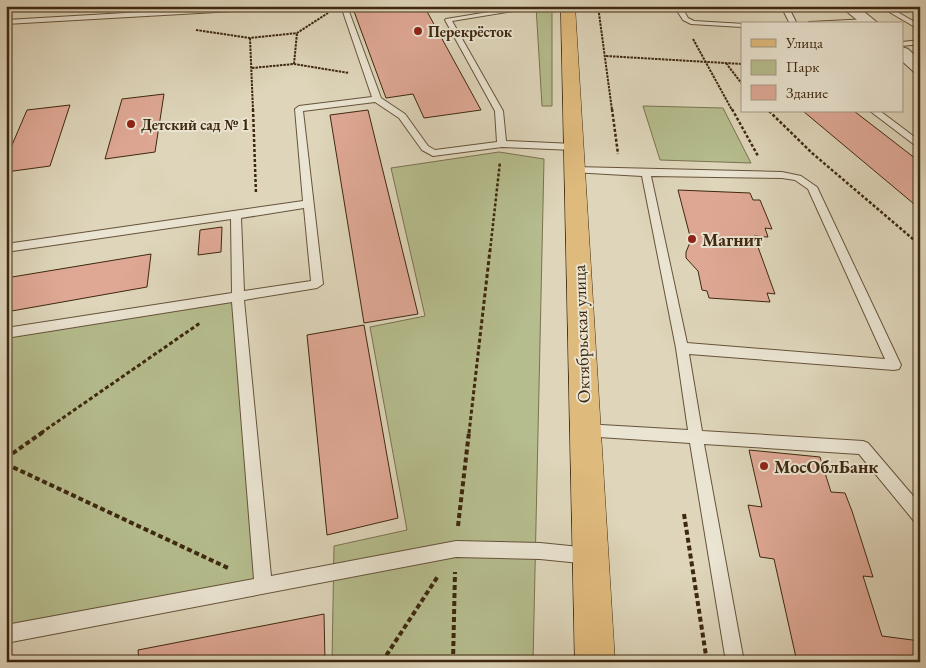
<svg xmlns="http://www.w3.org/2000/svg" width="926" height="668" font-family="'EB Garamond',serif">
  <rect width="100%" height="100%" fill="#ded5ba"/>
  <filter id="stains"><feTurbulence type="fractalNoise" baseFrequency=".004" numOctaves="4"/><feColorMatrix values="0 0 0 0 .2 0 0 0 0 .09 0 0 0 0 .02 0 0 0 .5 -.17"/></filter>
  <radialGradient id="worn" r=".72"><stop offset=".6" stop-color="#630" stop-opacity="0"/><stop offset="1" stop-color="#630" stop-opacity=".3"/></radialGradient>
  <g fill="#b5bc8d" stroke="#7a724e">
    <polygon points="536,6 552,6 552,106 542,106"/>
    <polygon points="643,106 723,108 751,163 660,160"/>
    <polygon points="499,152 544,159 533,662 332,662 334,546 407,530 370,327 425,316 391,168"/>
    <polygon points="233,300 256,580 6,627 6,335"/>
  </g>
  <g fill="#dfa895" stroke="#3e280f">
    <polygon points="352,6 424,6 481,110 424,118 413,94 386,98"/>
    <polygon points="164,94 155,152 105,159 122,99"/>
    <polygon points="70,105 50,166 6,172 6,159 27,110"/>
    <polygon points="368,110 418,314 364,323 330,115"/>
    <polygon points="803,111 854,111 920,162 920,209"/>
    <polygon points="678,190 750,193 753,200 760,200 772,229 765,228 768,237 754,236 775,294 767,293 770,302 709,298 707,291 702,290 698,271 686,258 686,252 691,240"/>
    <polygon points="222,227 221,252 198,255 200,230"/>
    <polygon points="151,254 147,287 6,312 6,278"/>
    <polygon points="364,325 398,518 327,535 307,335"/>
    <polygon points="749,450 820,457 831,492 845,493 852,511 873,577 863,576 882,636 920,641 920,662 797,662 774,559 760,557 748,505 762,507"/>
    <polygon points="324,614 325,662 139,662 138,650"/>
  </g>
  <g fill="none" stroke-linecap="round" stroke-linejoin="round">
    <defs>
      <g id="service">
        <polygon points="245,6 288,6 285,8 6,24 6,20"/>
        <path d="M 341,6 L 347,6 L 381,98 L 405,114 L 428,146 L 435,150 L 497,142 L 495,111 L 445,20 L 446,19 L 526,6 L 544,6 L 452,21 L 503,111 L 506,141 L 574,144 L 579,147 L 574,150 L 502,147 L 433,156 L 422,150 L 399,118 L 375,102 L 303,111 L 323,284 L 317,288 L 244,300 L 271,576 L 456,541 L 540,543 L 590,548 L 596,550 L 598,556 L 596,562 L 590,564 L 540,559 L 456,557 L 6,643 L 6,625 L 254,579 L 232,302 L 6,338 L 6,328 L 232,293 L 231,219 L 6,252 L 6,244 L 303,201 L 295,109 L 299,106 L 372,97 ZM 304,208 L 311,281 L 244,291 L 241,218 Z"/>
        <polygon points="674,6 681,6 688,18 694,21 745,24 742,24 742,27 691,24 683,20"/>
        <polygon points="781,6 788,6 797,24 790,24"/>
        <polygon points="879,6 887,6 920,25 920,30"/>
        <polygon points="870,19 871,20 868,22 806,24 809,22"/>
        <polygon points="920,40 920,44 902,46 902,42"/>
        <polygon points="870,111 880,111 920,141 920,149"/>
        <path d="M 575,167 L 782,172 L 801,176 L 817,187 L 901,365 L 899,369 L 894,370 L 689,354 L 702,431 L 863,441 L 868,443 L 920,504 L 920,524 L 914,521 L 859,454 L 704,444 L 744,662 L 726,662 L 690,443 L 584,436 L 579,434 L 577,430 L 579,426 L 584,424 L 688,430 L 676,348 L 642,176 L 572,172 L 572,168 ZM 651,176 L 782,178 L 795,180 L 808,189 L 885,359 L 687,343 Z"/>
      </g>
      <g id="minor">
        <polygon points="6,6 15,6 11,12 6,13"/>
        <polygon points="840,6 857,6 879,24 862,24"/>
        <polygon points="902,47 908,49 920,60 920,74 914,72 902,61"/>
      </g>
      <polygon id="primary" points="561,6 575,6 615,662 575,662"/>
    </defs>
    <use href="#service" stroke="#66533a" stroke-width="2"/>
    <use href="#minor" stroke="#66533a" stroke-width="2"/>
    <use href="#primary" stroke="#3e280f" stroke-width="1"/>
    <g stroke="#3e280f" stroke-width="2" stroke-dasharray="2.5 1" stroke-linecap="butt">
      <polyline points="598,6 612,110"/>
      <polyline points="196,30 250,38 297,33 328,13"/>
      <polyline points="250,38 253,110"/>
      <polyline points="693,39 732,110"/>
      <polyline points="606,56 742,64"/>
      <polyline points="726,63 742,84"/>
      <polyline points="294,64 297,33"/>
      <polyline points="252,68 294,64 349,73"/>
    </g>
    <g stroke="#3e280f" stroke-width="2.5" stroke-dasharray="3 2" stroke-linecap="butt">
      <polyline points="253,109 256,194"/>
      <polyline points="612,109 618,154"/>
      <polyline points="732,109 758,156"/>
      <polyline points="769,111 812,153 920,245"/>
      <polyline points="490,251 500,162"/>
    </g>
    <g stroke="#3e280f" stroke-width="3" stroke-dasharray="4 2.5" stroke-linecap="butt">
      <polyline points="41,433 200,323"/>
      <polyline points="469,433 490,250"/>
    </g>
    <g stroke="#3e280f" stroke-width="4" stroke-dasharray="5 3" stroke-linecap="butt">
      <polyline points="6,458 43,432"/>
      <polyline points="6,464 228,568"/>
      <polyline points="684,514 707,662"/>
      <polyline points="458,526 469,432"/>
      <polyline points="382,662 438,576"/>
      <polyline points="453,662 455,572"/>
    </g>
    <use href="#service" fill="#eae4d2" fill-rule="evenodd"/>
    <use href="#minor" fill="#eae4d2" fill-rule="evenodd"/>
    <use href="#primary" fill="#dfba7d" fill-rule="evenodd"/>
  </g>
  <g fill="#8f2418" stroke="#eae4d2" stroke-width="2">
    <circle cx="418" cy="31" r="5"/>
    <circle cx="131" cy="124" r="5"/>
    <circle cx="692" cy="239" r="5"/>
    <circle cx="764" cy="466" r="5"/>
  </g>
  <g text-anchor="middle" dominant-baseline="central" stroke-width="4" stroke-linejoin="round" paint-order="stroke">
    <g font-size="15" font-weight="bold" fill="#3e280f" stroke="#eae4d2" text-anchor="start">
      <text x="428" y="31">Перекрёсток</text>
      <text x="141" y="124">Детский сад № 1</text>
    </g>
    <g font-size="18" font-weight="bold" fill="#3e280f" stroke="#eae4d2" text-anchor="start">
      <text x="702" y="239">Магнит</text>
      <text x="774" y="466">МосОблБанк</text>
    </g>
    <g font-size="18" fill="#3e280f" stroke="#eae4d2">
      <text transform="translate(581 334) rotate(-92)">Октябрьская улица</text>
    </g>
  </g>
  <rect width="926" height="668" fill="none" stroke="#ded5ba" stroke-width="25"/>
  <rect x="8" y="8" width="911" height="653" fill="none" stroke="#3e280f" stroke-width="2.5"/>
  <rect x="12" y="12" width="901" height="643" fill="none" stroke="#3e280f"/>
  <rect x="741" y="22" width="162" height="90" fill="#eae4d2" stroke="#a59984"/>
  <rect x="751" y="39" width="25" height="8" fill="#dfba7d" stroke="#a59984"/>
  <text x="786" y="48" font-size="15" fill="#3e280f">Улица</text>
  <rect x="751" y="60" width="25" height="15" fill="#b5bc8d" stroke="#a59984"/>
  <text x="786" y="72" font-size="15" fill="#3e280f">Парк</text>
  <rect x="751" y="85" width="25" height="15" fill="#dfa895" stroke="#a59984"/>
  <text x="786" y="98" font-size="15" fill="#3e280f">Здание</text>
  <rect width="100%" height="100%" filter="url(#stains)"/>
  <rect width="100%" height="100%" fill="url(#worn)"/>
</svg>
